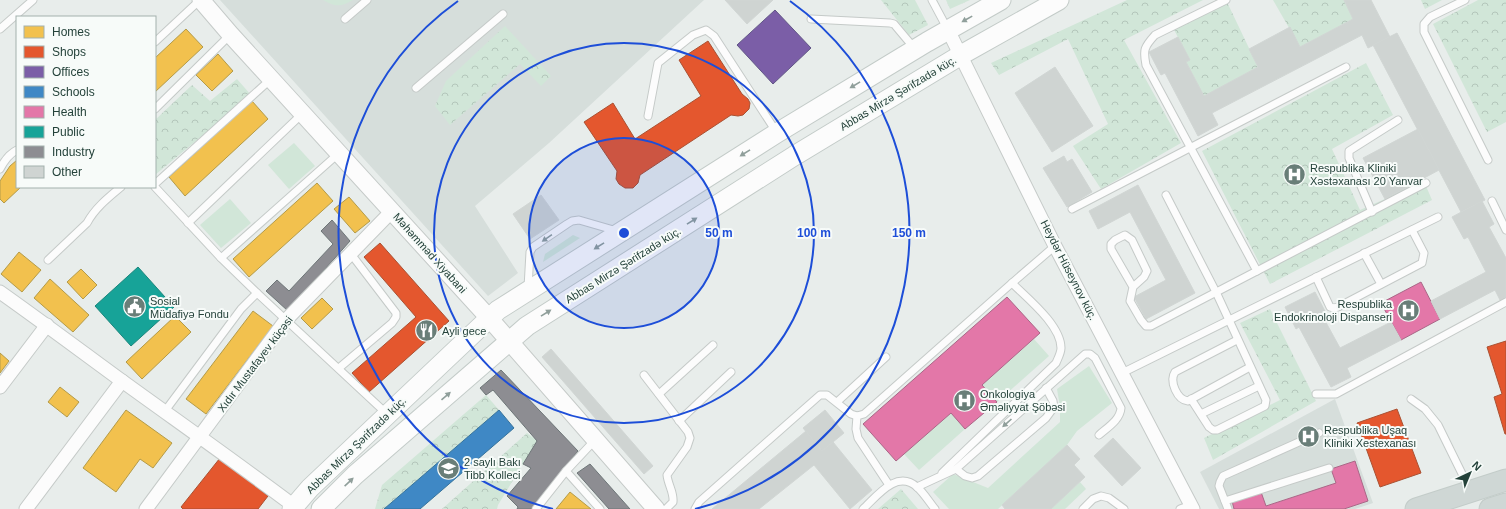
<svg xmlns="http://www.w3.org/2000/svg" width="1506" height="509" font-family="Helvetica,sans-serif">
  <defs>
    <pattern id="forest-crowns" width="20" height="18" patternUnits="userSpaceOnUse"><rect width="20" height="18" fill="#d1e6d8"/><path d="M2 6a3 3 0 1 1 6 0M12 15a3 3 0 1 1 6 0" fill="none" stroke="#b3c6ba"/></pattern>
  </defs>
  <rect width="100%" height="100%" fill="#e8edeb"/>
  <g fill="#d6dedb">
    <polygon points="220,0 704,0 549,143 475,206 518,273 488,296"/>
    <polygon points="1335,399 1373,503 1355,509 1219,509 1200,472"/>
  </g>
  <g fill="#d1e6d8">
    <path d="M 323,0 L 353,0 C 341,7 335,7 323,0 Z"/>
    <polygon points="294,143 315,166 289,189 268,165"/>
    <polygon points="230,199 251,223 221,248 200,225"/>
    <polygon points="573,235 580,238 543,262 545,254"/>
    <polygon points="1034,339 1049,356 997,402 982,385"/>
    <polygon points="1089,366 1112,403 1077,431 1067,445 998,509 949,509 933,492 953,474 988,488 1060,422 1060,407 1057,389"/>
    <polygon points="951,413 965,429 919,470 904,454"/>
    <polygon points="1080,482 1086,489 1065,509 1051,509"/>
  </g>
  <g fill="url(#forest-crowns)">
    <polygon points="881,0 915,0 928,25 909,35"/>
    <polygon points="946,0 970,0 950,9"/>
    <polygon points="1127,0 1203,0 1124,40 1181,143 1101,189 1073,146 1108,124 1068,39 999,75 991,63"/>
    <polygon points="1217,0 1226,0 1258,67 1204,96 1186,62 1190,60 1171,24"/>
    <polygon points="1273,0 1344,0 1353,19 1300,47"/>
    <polygon points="1421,0 1442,0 1425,9"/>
    <polygon points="1478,0 1506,0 1506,122 1487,132 1433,24"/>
    <polygon points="505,26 551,76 541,86 520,64 450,125 435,106 446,81"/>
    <polygon points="1366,63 1393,115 1332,149 1360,210 1385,199 1423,179 1432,200 1270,284 1202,151"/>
    <polygon points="237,79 251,95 155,175 155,120 192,85 210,101"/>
    <polygon points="1270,309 1316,401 1213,460 1204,438 1280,400 1240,323"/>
    <polygon points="486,395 499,410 384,509 375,509 382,485"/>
    <polygon points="527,433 537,441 498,505 497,509 442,509"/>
    <polygon points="901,489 918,509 878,509"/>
  </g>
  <g fill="#f2c14e" stroke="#b49b48">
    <polygon points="186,29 203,47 155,92 155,58"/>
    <polygon points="218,54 233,71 212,91 196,75"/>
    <polygon points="252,101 268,119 185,196 169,177"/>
    <polygon points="17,160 17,187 21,187 4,203 0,199 0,181 10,166"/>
    <polygon points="317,183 333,201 249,277 233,259"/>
    <polygon points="349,197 370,221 355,233 334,209"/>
    <polygon points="19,252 41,270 22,292 1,274"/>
    <polygon points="81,269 97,285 83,299 67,282"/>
    <polygon points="50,279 89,315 73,332 34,298"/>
    <polygon points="322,298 333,309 312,329 301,318"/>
    <polygon points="253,311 273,326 206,414 186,399"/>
    <polygon points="175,316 191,332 142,379 126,362"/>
    <polygon points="0,353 9,361 0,373"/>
    <polygon points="60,387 79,402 67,417 48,402"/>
    <polygon points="126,410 172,443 153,468 140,459 116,492 83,468"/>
    <polygon points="570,492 591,509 556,509"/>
  </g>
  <g fill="#e4572e" stroke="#aa5132">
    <polygon points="708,41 742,94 748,99 750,103 749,109 743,115 738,116 731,115 640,175 638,183 633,188 625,188 619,184 616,179 617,171 584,122 613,103 635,139 701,96 679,60"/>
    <polygon points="380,243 449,321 369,392 352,373 416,317 364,257"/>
    <polygon points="1506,341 1506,434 1505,434 1494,397 1502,394 1487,347"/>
    <polygon points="1397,409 1421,473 1380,487 1357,423"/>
    <polygon points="220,458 268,496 258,509 183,509 181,507"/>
  </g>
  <polygon fill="#7b5ea7" stroke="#615686" points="775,10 811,48 773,84 737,45"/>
  <polygon fill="#3f88c5" stroke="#37739b" points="499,410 514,428 420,509 384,509"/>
  <g fill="#e377a8" stroke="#aa6787">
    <polygon points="1421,282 1440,319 1401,340 1381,303"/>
    <polygon points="1007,297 1040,333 982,385 997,402 965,429 951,413 896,461 863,424"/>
    <polygon points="1355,461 1368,501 1344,509 1234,509 1232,501 1261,492 1266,506 1336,483 1331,469"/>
  </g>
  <polygon fill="#17a398" stroke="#1b867c" points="138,267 174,307 131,346 95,306"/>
  <g fill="#8d8d92" stroke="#6e7678">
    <polygon points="332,220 350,241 288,311 266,291 277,280 289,291 333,244 321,231"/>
    <polygon points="501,370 578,451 533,509 517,509 518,507 507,496 531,468 523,464 537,441 493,390 486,395 480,388"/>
    <polygon points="590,464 630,509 609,509 577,473"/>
  </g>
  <g fill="#cfd4d2" stroke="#d1d6d4">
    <polygon points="725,0 773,0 747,24"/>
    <polygon points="1344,0 1371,0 1390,37 1368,48 1362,35 1212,113 1218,125 1198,136 1165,73 1161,75 1149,52 1178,37 1190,60 1186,62 1204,96 1258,67 1249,49 1290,27 1300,47 1353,19"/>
    <polygon points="1397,33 1485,200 1461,212 1373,45"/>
    <polygon points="1055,67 1093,126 1052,152 1015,93"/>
    <polygon points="1418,129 1439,170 1385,199 1363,158"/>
    <polygon points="1064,156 1067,162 1072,159 1092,192 1067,207 1043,168"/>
    <polygon points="1138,185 1195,293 1146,319 1134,297 1166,280 1130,212 1098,229 1089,211"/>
    <polygon points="541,195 559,220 530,239 513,214"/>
    <polygon points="1482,201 1494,224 1489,227 1506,258 1506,297 1500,300 1495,290 1440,319 1431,301 1486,272 1468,237 1464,239 1452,217"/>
    <polygon points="1315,292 1327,315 1323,317 1340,348 1391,322 1401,340 1347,368 1351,377 1331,387 1299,327 1296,329 1285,307"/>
    <polygon points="551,349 653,466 644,474 542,357"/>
    <polygon points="825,410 844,433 822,451 803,428"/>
    <polygon points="806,431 822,451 833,442 872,490 850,509 814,465 759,509 712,509"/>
    <polygon points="1113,438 1141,468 1122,486 1094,456"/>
    <polygon points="1067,445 1080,459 1074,465 1085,477 1051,509 1005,509 1002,505"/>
  </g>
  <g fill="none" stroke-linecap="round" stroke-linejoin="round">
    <defs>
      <g id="service">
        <polyline points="932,0 948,30"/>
        <path d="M 1226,0 L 1155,35 C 1144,47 1143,50 1146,65 L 1257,271"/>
        <polyline points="1465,0 1430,17 1424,24 1424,32 1488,160"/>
        <polyline points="345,19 367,0"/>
        <polyline points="811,19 890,23 894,24 915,49"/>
        <polyline points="0,29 33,0"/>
        <polyline points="155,42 200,0"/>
        <polyline points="416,88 503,14"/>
        <polyline points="155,109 230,35"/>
        <polyline points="648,116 658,63 693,35 706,30 714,36 777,133"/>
        <path d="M 0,169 C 4,161 9,154 17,150"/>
        <polyline points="155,184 271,79"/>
        <polyline points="155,187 221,258 257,293 387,414"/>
        <polyline points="1166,195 1216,292 1266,400 1265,406 1217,430 1213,430 1209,427 1191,399"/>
        <polyline points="1492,201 1506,230"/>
        <polyline points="1072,209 1346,67"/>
        <polyline points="1372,212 1349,158 1349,151 1398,120"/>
        <polyline points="188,223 302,114"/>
        <polyline points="1364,253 1381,284"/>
        <polyline points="221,258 338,154"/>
        <path d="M 48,260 L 87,223 C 95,208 109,197 121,187"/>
        <polyline points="1316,277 1330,307 1334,308 1338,307 1422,263 1424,253 1412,230"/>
        <polyline points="1133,287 1111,249 1111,244 1115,240 1125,235 1132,240 1147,271 1144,277 1133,287 1130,301 1141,320 1146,326 1151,326 1426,183"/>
        <polyline points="528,288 530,252 533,247 567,224 572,221 579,220 617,231"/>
        <path d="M 1237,340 L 1175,372 C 1169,381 1177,400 1188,401 L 1250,367"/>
        <polyline points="339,368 392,323 396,317 396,313 351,254"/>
        <polyline points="1122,373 1438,217"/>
        <path d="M 644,375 L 688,432 L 690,438 L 687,447 L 667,475 C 668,485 674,492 673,502 L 666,509"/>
        <polyline points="659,394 713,345"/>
        <polyline points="1316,394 1336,394 1506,302"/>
        <polyline points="1411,399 1425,409 1438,425 1470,490"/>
        <polyline points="837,402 886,357"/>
        <polyline points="165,411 241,309 257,293"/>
        <polyline points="1201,414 1259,386"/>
        <polyline points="857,416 856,429 858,438 889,485"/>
        <polyline points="679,421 731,372"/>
        <polyline points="956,469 965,476 972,478 978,476 1046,418 1054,407 1053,401 1046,388"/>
        <polyline points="566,471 600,509"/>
        <path d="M 942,473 L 1056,363 C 1058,358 1061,353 1061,348 C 1061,325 1027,298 1012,283"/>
        <path d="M 917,487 L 956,469 L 1085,354 L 1090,354 L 1095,358 L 1121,408 C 1120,420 1108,427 1099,435"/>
        <polyline points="1225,501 1329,468"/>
        <polyline points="536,509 566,471 595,440"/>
        <polyline points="695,509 699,502 820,395 827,395 851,414 857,416 864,414 1012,283 1055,246"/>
        <path d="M 863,509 C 877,496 897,469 917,487 C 924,493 929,502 935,509"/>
        <polyline points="1083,509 1093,499 1101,496 1109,498 1124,509"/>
        <polyline points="1180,509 1191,505"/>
        <polyline points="1228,509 1219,486 1220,482 1223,476 1319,433"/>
      </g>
      <g id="minor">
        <polyline points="948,30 1055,246 1193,509"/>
        <path d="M 0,292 C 41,321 81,351 122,381 C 180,423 237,463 294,506"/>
        <polyline points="0,387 47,325"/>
        <polyline points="26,509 122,381"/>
        <polyline points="146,509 285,321 391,212"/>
      </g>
      <polyline id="tertiary" points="201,0 231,35 489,318 656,509"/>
      <g id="secondary">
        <polyline points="292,509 310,488 498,310 777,133 927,42 1001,0"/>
        <polyline points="321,509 355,475 527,326 794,156 961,55 1059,0"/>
      </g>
      <g id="primary">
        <polyline points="1416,509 1506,480"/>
        <polyline points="1490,509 1506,504"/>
      </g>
    </defs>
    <use href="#service" stroke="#c5cac8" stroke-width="9"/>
    <use href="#minor" stroke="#c5cac8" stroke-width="15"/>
    <use href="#tertiary" stroke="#c5cac8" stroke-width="19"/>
    <use href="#secondary" stroke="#c3cbc8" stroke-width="21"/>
    <use href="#primary" stroke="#c3ccc9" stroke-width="23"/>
    <use href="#service" stroke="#fcfcfc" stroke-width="7"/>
    <use href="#minor" stroke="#fcfcfc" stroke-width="13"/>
    <use href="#tertiary" stroke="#fcfcfc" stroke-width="17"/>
    <use href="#secondary" stroke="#fcfcfc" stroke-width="19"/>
    <use href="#primary" stroke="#cfd7d5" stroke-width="21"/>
  </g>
  <defs><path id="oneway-solid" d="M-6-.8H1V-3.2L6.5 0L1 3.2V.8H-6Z"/></defs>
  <g fill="#909f9b">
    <use href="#oneway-solid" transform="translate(967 19) rotate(151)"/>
    <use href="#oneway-solid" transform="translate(855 85) rotate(149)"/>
    <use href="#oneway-solid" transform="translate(745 153) rotate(148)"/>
    <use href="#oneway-solid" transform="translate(692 221) rotate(-32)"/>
    <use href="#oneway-solid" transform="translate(547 238) rotate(145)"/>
    <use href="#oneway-solid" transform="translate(599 246) rotate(148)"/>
    <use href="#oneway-solid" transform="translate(546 313) rotate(-32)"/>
    <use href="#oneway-solid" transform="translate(446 396) rotate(-41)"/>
    <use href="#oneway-solid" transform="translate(1007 423) rotate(138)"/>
    <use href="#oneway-solid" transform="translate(349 482) rotate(-43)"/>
  </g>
  <circle cx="624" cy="233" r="95" fill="#1d4ed8" fill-opacity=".12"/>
  <g fill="none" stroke="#1d4ed8" stroke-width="2">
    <circle cx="624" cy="233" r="95"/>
    <circle cx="624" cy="233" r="190"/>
    <path d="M553 509A285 285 0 0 1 458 1M790 1A285 285 0 0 1 695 509"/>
  </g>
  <defs>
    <symbol id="hospital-disc" viewBox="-11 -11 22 22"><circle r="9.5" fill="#697e78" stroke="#f7fbf9"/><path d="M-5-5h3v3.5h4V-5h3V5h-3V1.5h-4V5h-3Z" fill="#fff"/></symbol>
    <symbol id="civic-disc" viewBox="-11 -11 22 22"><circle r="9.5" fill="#697e78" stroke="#f7fbf9"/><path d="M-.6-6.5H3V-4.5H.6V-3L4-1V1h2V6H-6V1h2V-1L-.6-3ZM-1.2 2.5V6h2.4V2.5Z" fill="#fff"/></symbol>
    <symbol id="restaurant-disc" viewBox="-11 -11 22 22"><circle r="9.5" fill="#697e78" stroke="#f7fbf9"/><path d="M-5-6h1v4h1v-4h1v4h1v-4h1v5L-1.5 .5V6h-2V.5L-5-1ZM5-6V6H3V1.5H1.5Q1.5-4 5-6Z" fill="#fff"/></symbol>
    <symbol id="university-disc" viewBox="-11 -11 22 22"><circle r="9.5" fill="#697e78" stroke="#f7fbf9"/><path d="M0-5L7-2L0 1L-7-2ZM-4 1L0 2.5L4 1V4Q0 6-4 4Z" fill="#fff"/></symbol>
  </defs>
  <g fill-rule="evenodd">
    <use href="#hospital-disc" x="1282" y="162" width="25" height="25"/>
    <use href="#civic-disc" x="122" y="294" width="25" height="25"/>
    <use href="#hospital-disc" x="1396" y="298" width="25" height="25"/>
    <use href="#restaurant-disc" x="414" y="318" width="25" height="25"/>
    <use href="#hospital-disc" x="952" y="388" width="25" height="25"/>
    <use href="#hospital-disc" x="1296" y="424" width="25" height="25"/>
    <use href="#university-disc" x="436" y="456" width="25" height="25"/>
  </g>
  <g text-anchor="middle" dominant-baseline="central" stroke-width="4" stroke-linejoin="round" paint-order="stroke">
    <g font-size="11" fill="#24423a" stroke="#f7fbf9">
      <text transform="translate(898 93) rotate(-31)">Abbas Mirzə Şərifzadə küç.</text>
      <text transform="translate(430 253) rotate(48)">Məhəmməd Xiyabani</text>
      <text transform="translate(623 265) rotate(-32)">Abbas Mirzə Şərifzadə küç.</text>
      <text transform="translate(1069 270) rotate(63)">Heydər Hüseynov küç.</text>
      <text transform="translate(255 364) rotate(-53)">Xıdır Mustafayev küçəsi</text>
      <text transform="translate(356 445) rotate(-44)">Abbas Mirzə Şərifzadə küç.</text>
    </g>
    <g font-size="11" fill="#24423a" stroke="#f7fbf9" text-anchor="start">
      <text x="1310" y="168">Respublika Kliniki<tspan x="1310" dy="13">Xəstəxanası 20 Yanvar</tspan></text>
      <text x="150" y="301">Sosial<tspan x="150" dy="13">Müdafiyə Fondu</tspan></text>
      <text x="1392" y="304" text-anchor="end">Respublika<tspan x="1392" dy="13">Endokrinoloji Dispanseri</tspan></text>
      <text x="442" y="331">Ayli gece</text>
      <text x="980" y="394">Onkologiya<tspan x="980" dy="13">Əməliyyat Şöbəsi</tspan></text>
      <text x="1324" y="430">Respublika Uşaq<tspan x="1324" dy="13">Kliniki Xestexanası</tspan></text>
      <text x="464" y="462">2 saylı Bakı<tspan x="464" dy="13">Tibb Kolleci</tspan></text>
    </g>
  </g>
  <circle cx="624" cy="233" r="6" fill="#1d4ed8" stroke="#f7fbf9" stroke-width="2"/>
  <g font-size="12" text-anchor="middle" font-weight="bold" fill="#1d4ed8" stroke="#f7fbf9" stroke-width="4" stroke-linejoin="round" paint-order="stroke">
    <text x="719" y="237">50 m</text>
    <text x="814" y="237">100 m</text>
    <text x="909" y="237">150 m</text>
  </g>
  <rect x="16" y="16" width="140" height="172" fill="#f7fbf9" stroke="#a3b1ad"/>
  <rect x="24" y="26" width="20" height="12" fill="#f2c14e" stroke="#a3b1ad"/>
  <text x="52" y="36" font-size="12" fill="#24423a">Homes</text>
  <rect x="24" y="46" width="20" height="12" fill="#e4572e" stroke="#a3b1ad"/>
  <text x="52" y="56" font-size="12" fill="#24423a">Shops</text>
  <rect x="24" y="66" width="20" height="12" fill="#7b5ea7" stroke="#a3b1ad"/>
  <text x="52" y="76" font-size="12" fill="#24423a">Offices</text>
  <rect x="24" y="86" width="20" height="12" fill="#3f88c5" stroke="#a3b1ad"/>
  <text x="52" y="96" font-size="12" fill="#24423a">Schools</text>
  <rect x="24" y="106" width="20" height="12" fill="#e377a8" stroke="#a3b1ad"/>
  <text x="52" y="116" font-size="12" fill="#24423a">Health</text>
  <rect x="24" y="126" width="20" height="12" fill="#17a398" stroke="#a3b1ad"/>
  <text x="52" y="136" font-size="12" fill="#24423a">Public</text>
  <rect x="24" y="146" width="20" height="12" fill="#8d8d92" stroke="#a3b1ad"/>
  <text x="52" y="156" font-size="12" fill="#24423a">Industry</text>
  <rect x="24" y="166" width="20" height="12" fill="#cfd4d2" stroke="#a3b1ad"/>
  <text x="52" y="176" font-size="12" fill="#24423a">Other</text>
  <g transform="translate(1470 473) rotate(44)" stroke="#f7fbf9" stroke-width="3" paint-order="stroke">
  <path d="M0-3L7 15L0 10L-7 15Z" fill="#24423a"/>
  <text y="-6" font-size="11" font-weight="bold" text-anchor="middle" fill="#24423a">N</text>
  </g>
</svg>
